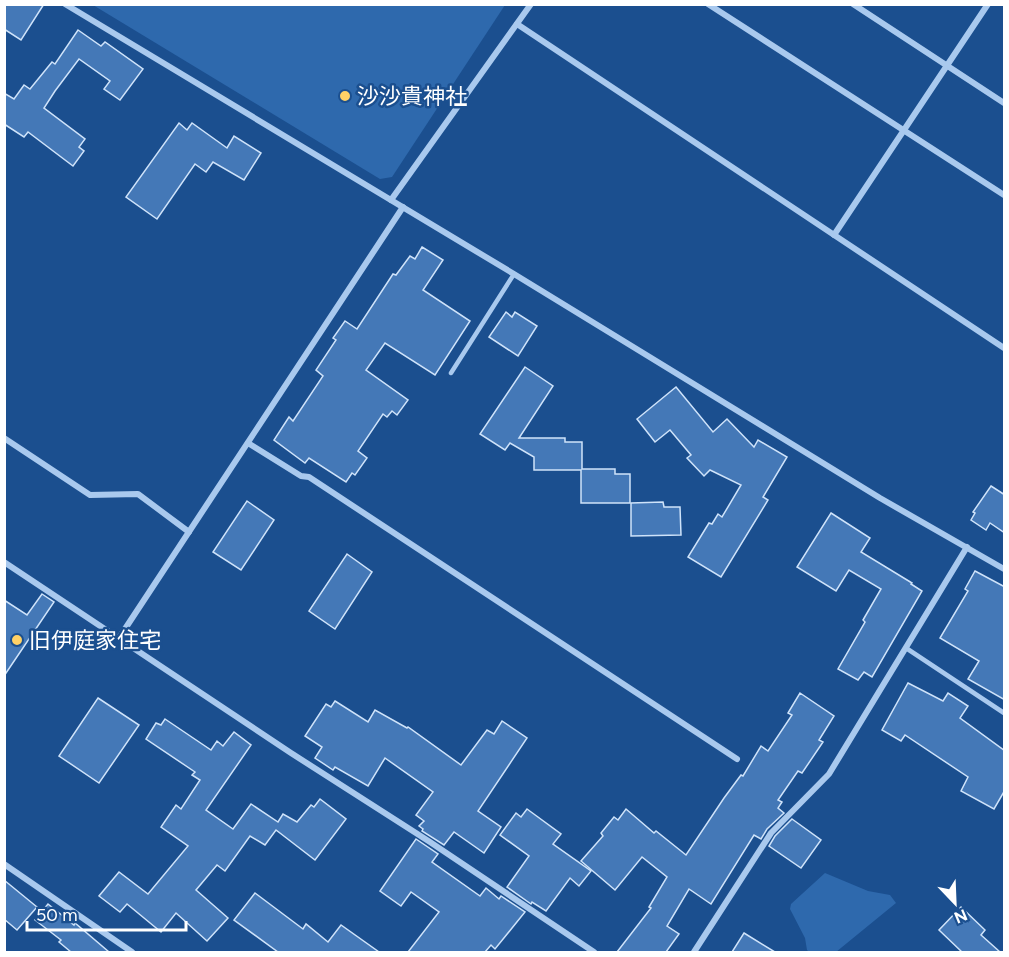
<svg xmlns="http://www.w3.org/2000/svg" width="1009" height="957" font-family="Figtree,'Noto Sans JP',sans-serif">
  <rect width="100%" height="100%" fill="#1b4f8f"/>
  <g fill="#2e69ad">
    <polygon points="93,5 505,4 505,5 392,177 380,179"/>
    <polygon points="825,873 868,891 890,895 896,903 836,952 809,952 807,950 805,938 790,909 791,904"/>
  </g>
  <g fill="#4478b7" stroke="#cfe3fa" stroke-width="1.5">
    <polygon points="4,4 44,4 21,40 4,29"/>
    <polygon points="78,30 101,46 105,42 143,69 120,100 104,89 110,81 79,59 55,91 44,108 85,139 79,147 84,151 73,166 28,132 24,137 4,124 4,93 14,99 24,85 30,89 52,62 55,64"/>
    <polygon points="179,123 187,130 192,123 227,148 234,136 261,153 244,180 213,162 206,172 195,164 157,219 126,197"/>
    <polygon points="422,247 443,260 423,290 470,321 435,375 385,343 366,370 408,400 397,415 392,411 387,417 383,414 358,451 367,458 355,475 352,473 346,482 309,458 305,463 274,440 289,417 293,421 323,376 316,370 336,340 333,338 345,321 357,329 393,274 396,275 410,256 415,259"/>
    <polygon points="506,312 512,317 515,312 537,326 518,356 489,337"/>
    <polygon points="525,367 553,386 519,438 565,438 565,442 582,442 582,469 615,469 615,474 630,474 630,503 581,503 581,470 534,470 534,457 510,443 505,450 480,434"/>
    <polygon points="676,387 713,432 727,419 754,447 758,440 787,457 763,497 768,500 721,577 688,557 709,523 712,524 718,514 722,517 741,485 710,470 704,476 687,458 691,455 670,430 655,442 637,419"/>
    <polygon points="991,486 1005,495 1005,533 990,523 986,530 971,520 975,513 973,512"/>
    <polygon points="247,501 274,520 241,570 213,552"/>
    <polygon points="663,502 664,507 680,507 681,535 631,536 631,503"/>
    <polygon points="831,513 870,538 861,552 912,583 911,584 922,591 872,677 864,672 858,680 838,669 865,622 863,620 881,589 849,570 836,591 797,567"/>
    <polygon points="347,554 372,572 335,629 309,611"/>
    <polygon points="975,571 1005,587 1005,700 968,679 979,661 940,638 968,591 965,589"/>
    <polygon points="42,594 54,602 4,676 4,600 27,615"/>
    <polygon points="908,683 943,701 948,693 968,706 960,718 1005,751 1005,790 994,809 961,791 968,777 905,735 901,741 882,730"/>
    <polygon points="800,693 834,716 819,740 823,742 802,773 798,771 778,800 782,802 778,808 784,813 767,829 761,839 754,835 711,904 689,889 667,926 679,934 666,952 617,952 651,908 649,907 667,877 642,857 615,890 581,861 603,836 601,833 614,817 618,820 626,809 654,833 656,831 686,855 724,798 741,775 743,776 761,746 768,751 792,715 788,713"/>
    <polygon points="98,698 139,725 99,783 59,756"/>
    <polygon points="335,701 368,722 375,710 407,728 408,727 461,765 487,730 494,734 502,721 527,738 478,811 501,827 484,853 454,832 444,845 422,831 423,829 419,826 424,821 416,815 433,792 385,758 368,786 335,767 333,770 315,758 322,747 305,736 326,704 331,707"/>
    <polygon points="165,719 211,750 217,741 223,746 234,732 251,745 206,810 233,829 251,804 278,822 283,814 297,822 311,805 314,807 320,799 346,819 315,860 276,830 265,845 250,836 225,871 217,865 196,890 228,918 207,941 176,913 161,932 127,904 120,912 99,896 119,872 148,894 188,846 161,827 176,805 181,809 200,780 192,775 195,772 146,739 156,723 161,725"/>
    <polygon points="527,809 561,834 553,844 591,871 579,886 570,878 546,911 532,902 531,904 507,887 529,856 500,835 516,813 521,817"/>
    <polygon points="792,819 821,840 801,868 769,846 775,836"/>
    <polygon points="416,839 438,854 432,862 480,896 486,888 499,899 501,896 525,912 495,949 491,945 485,952 408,952 439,912 411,892 401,906 380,891"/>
    <polygon points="4,880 37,907 17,930 4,919"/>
    <polygon points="255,893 303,929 306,924 328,942 341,925 379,952 278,952 234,920"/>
    <polygon points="48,904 74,925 75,923 109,952 71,952 59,942 61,940 35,920"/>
    <polygon points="961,907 985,930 981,935 1000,952 962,952 939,930"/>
    <polygon points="744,933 775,952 732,952"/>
  </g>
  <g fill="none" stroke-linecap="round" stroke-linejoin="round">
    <g stroke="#a9c9ee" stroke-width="4.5">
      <polyline points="451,373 514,274"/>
      <polyline points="906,648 1004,713"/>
    </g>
    <g stroke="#a9c9ee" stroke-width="6">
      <polyline points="65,4 514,274 880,498 1004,569"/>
      <polyline points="708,4 1004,195"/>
      <polyline points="853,4 1004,103"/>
      <polyline points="517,24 1004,348"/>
      <polyline points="391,200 531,4"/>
      <polyline points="834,235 988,4"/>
      <polyline points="4,438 90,495 138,494 189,532"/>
      <polyline points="248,443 301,476 309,477 737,759"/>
      <polyline points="4,562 291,753 430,842 594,952"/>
      <polyline points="119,638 403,207"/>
      <polyline points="4,864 132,952"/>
      <polyline points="694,952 771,833 829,774 967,547"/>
    </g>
  </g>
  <g fill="#ffd166" stroke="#1b4f8f" stroke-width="2">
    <circle cx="345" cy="96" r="6"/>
    <circle cx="17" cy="640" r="6"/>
  </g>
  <g text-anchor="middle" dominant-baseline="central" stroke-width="5" stroke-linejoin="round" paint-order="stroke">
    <g font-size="22" fill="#fff" stroke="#1b4f8f" text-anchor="start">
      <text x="357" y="96">沙沙貴神社</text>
      <text x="29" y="640">旧伊庭家住宅</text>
    </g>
  </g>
  <rect width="1009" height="957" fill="none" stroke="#ffffff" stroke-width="12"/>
  <g transform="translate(955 903) rotate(157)" stroke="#1b4f8f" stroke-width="4.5" paint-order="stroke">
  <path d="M0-4.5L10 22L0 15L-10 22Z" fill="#ffffff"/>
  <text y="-9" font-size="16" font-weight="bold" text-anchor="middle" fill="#ffffff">N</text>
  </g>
  <path d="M27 921v9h159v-9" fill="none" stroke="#ffffff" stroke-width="3"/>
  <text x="36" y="921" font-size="18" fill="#ffffff" stroke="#1b4f8f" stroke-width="4.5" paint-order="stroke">50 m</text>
</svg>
